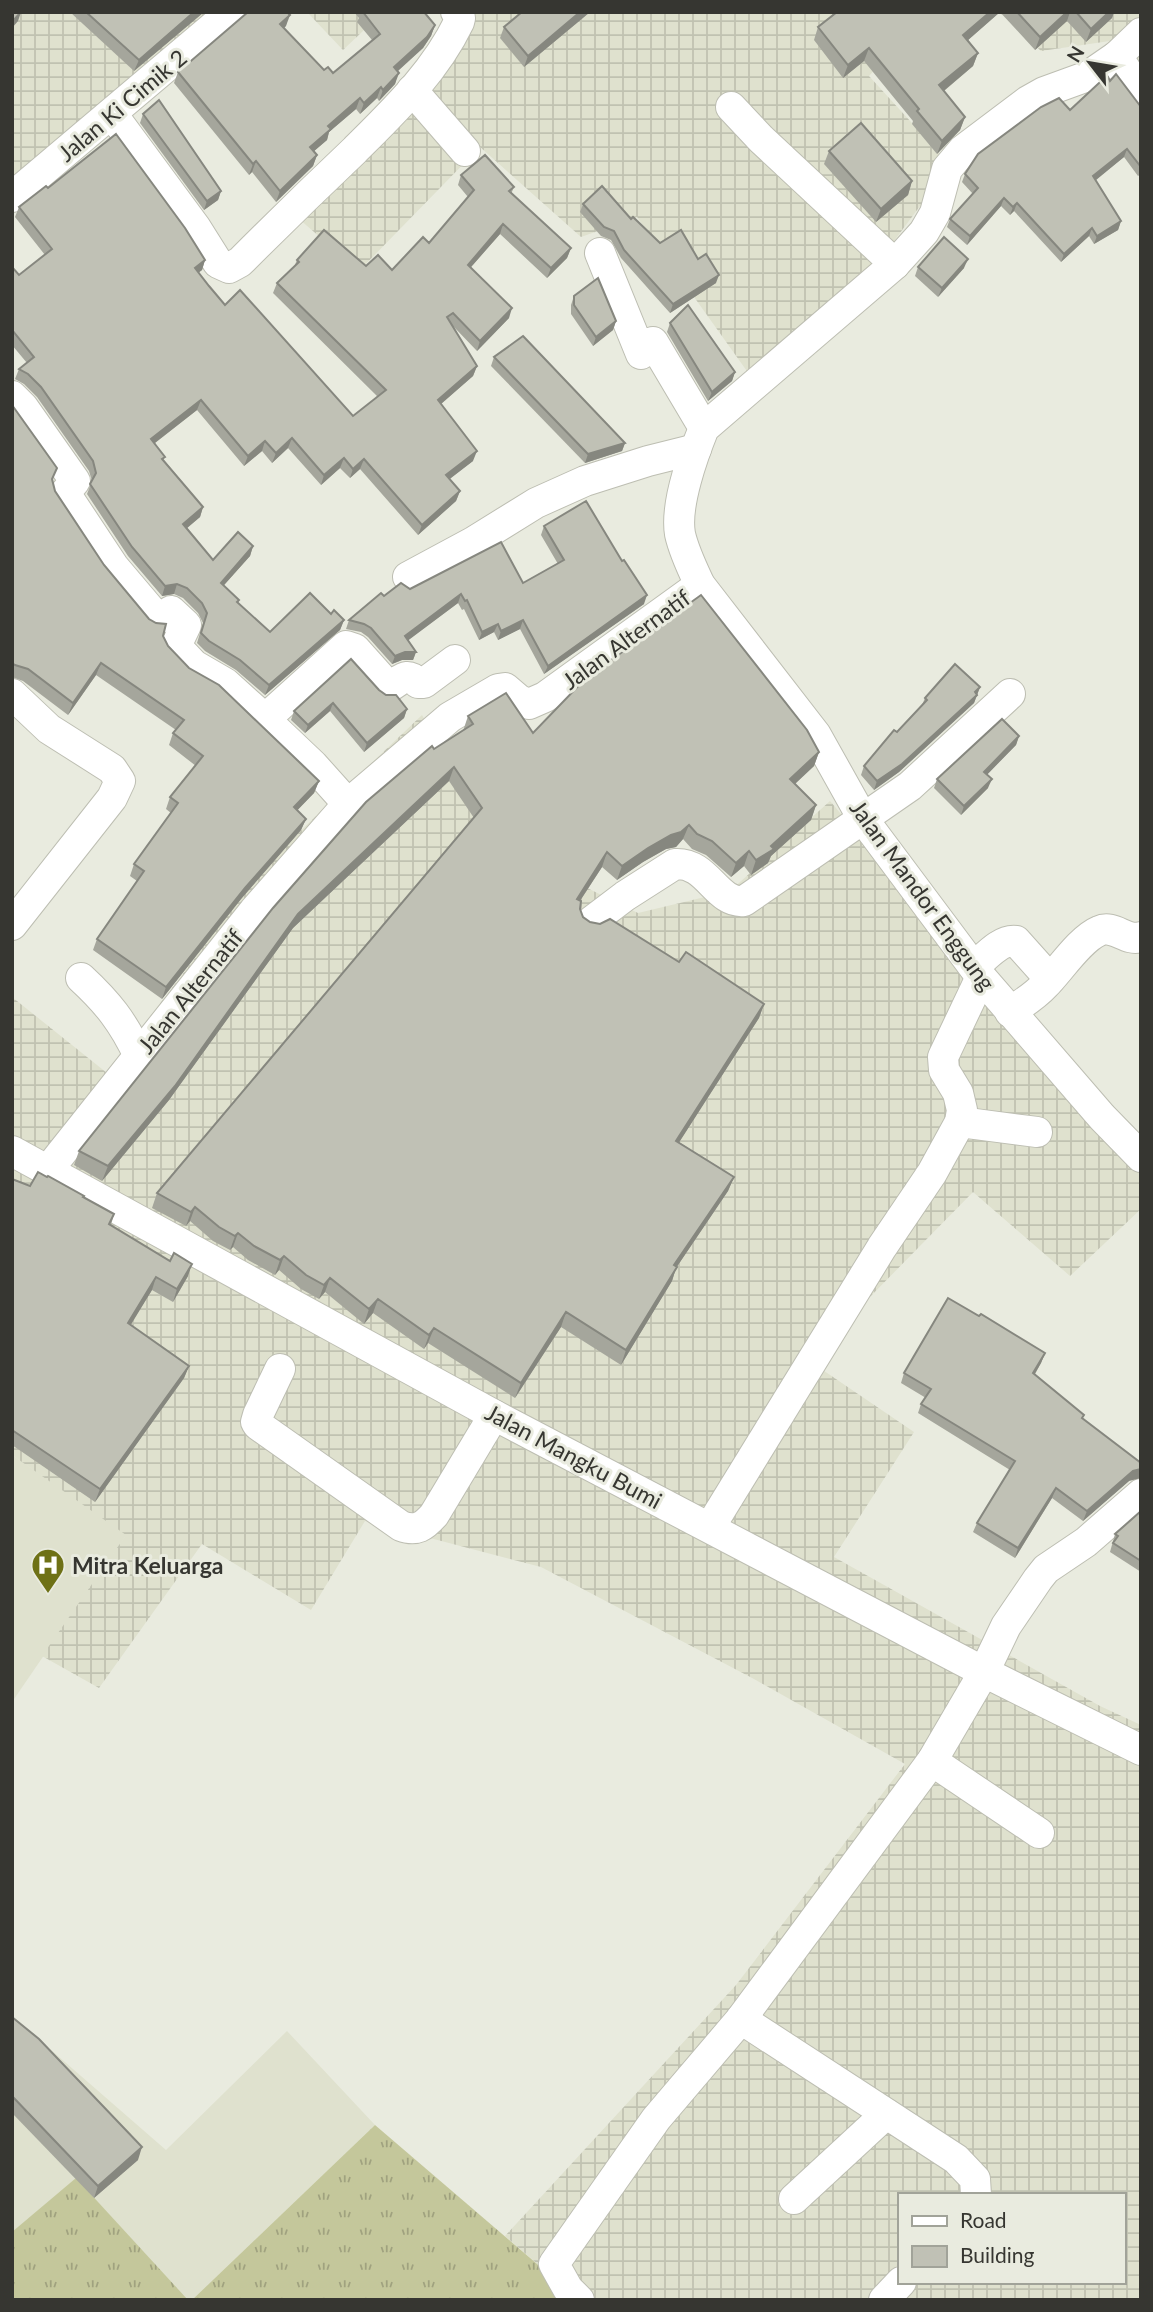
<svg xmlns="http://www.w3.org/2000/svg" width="1153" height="2312" font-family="Lato,sans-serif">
  <defs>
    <pattern id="industrial-grid" width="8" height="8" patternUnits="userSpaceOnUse" patternTransform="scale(1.75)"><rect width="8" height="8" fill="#dfe1ce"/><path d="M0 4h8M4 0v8" fill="none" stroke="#c0c2b1"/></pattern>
    <pattern id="grass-tufts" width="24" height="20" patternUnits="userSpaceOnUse" patternTransform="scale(1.75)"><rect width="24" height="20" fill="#c4c79b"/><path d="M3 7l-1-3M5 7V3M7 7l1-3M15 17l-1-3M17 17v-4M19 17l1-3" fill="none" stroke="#a0a27f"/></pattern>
  </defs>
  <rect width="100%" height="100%" fill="#e9ebdf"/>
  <g fill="#dfe1ce">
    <polygon points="12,1455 127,1534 12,1702"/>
    <polygon points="12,2016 166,2150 287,2031 375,2125 192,2300 188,2300 12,2232"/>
  </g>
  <g fill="url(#industrial-grid)" fill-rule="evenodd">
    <polygon points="12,12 235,12 12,211"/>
    <polygon points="307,12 383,12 343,50"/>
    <polygon points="463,12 919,12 924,16 869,76 943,157 926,198 868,276 749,374 637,217 581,237 480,147 359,271 291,212"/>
    <polygon points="999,12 1141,12 1141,73 1110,41 1041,51"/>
    <path d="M 422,715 L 465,793 L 516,853 L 638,913 L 730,891 L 830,801 L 1141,1169 L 1141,1209 L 1070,1276 L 973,1192 L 808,1360 L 914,1432 L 834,1557 L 1100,1706 L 1141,1725 L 1141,2300 L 579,2300 L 505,2236 L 736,1985 L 905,1764 L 754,1679 L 541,1567 L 365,1521 L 311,1610 L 202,1544 L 99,1688 L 42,1656 L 126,1535 L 12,1455 L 12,997 L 107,1073 L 269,861 ZM 899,2195 L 1123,2195 L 1123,2282 L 899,2282 Z"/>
  </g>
  <g fill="url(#grass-tufts)">
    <polygon points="375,2125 579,2300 192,2300"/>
    <polygon points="76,2178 188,2300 12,2300 12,2232"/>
  </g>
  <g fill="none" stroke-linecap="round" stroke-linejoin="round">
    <defs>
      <g id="street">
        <path d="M 1141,33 L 1117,56 L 1088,76 L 1044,92 L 1028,101 L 963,150 L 947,169 L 935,213 L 924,232 L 895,264 L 704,428 C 693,455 675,505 680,534 C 684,552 692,568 700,585 L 816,735 L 863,819 L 981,977 L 1102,1117 L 1141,1157"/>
        <polyline points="1117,56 1141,93"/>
        <polyline points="412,90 465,151"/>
        <polyline points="731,107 761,139 895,264"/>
        <path d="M 112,114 L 196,228 L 218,263 L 229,268 L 240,262 C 278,224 316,187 355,150 C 394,111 435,72 459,22 L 460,18 L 456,12"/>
        <polyline points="12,197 231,12"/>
        <polyline points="600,253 641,354 653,342 704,428"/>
        <polyline points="12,396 23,407 75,481 65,493 114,567 158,619 171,611 186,625 176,646 194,665 225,683 255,710 313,765 348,804"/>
        <polyline points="408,577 473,542 536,503 585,481 648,461 696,449"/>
        <polyline points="12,694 49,729 112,769 120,781 112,798 12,925"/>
        <path d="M 265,719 L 346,646 L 355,649 L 389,687 C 401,681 406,670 418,683 L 424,683 L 455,660"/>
        <path d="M 592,921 L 625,896 L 675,864 C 708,862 716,904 744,901 L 910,786 L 1010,694"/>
        <path d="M 974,967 C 985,958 1000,939 1016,941 L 1050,979"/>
        <path d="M 81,978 C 108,1003 123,1022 139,1056"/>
        <path d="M 1010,1012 C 1022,1004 1035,996 1045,985 C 1060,970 1080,939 1099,931 C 1114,924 1126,942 1141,937"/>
        <polyline points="960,1122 1037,1132"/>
        <polyline points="12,1151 494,1415 984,1672 1141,1750"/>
        <polyline points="48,1170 254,911 348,804 450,717 498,689 505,688 519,700 529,704 545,697 700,585"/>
        <path d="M 280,1369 L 258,1415 L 256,1422 L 258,1425 L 401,1526 C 417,1532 424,1526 434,1515 L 494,1415"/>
        <polyline points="710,1527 882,1247 932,1173 960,1122 962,1110 958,1093 944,1070 943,1057 981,977"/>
        <polyline points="932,1761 1039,1833"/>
        <polyline points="741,2019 956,2159 975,2179 976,2195"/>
        <polyline points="794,2199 886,2114"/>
        <polyline points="579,2300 568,2289 554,2264 656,2119 741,2019 932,1761 984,1672 1006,1626 1038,1579 1046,1569 1086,1542 1141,1494"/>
        <polyline points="884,2300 901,2282"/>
      </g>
    </defs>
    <use href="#street" stroke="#bdbeb2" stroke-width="32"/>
    <use href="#street" stroke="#fff" stroke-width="30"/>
  </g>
  <g fill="#a5a69c">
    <polygon points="70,12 204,12 134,71"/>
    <polygon points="354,12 424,12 435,25 431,36 423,48 398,71 395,84 379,101 377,98 360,114 356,109 329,132 327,140 314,151 317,155 313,166 276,202 252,172 249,175 174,83 178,72 286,26 284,28 324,70 333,73 372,40 357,22 359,18"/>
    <polygon points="590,12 524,67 500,38 504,27"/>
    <polygon points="837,12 1114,12 1112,18 1086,42 1067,21 1035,50 1000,12 968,40 978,53 973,66 944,91 965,117 960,130 937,154 912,124 913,121 864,61 843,78 814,40 818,27"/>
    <polygon points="1141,107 1141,174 1138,176 1124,157 1095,180 1121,221 1118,230 1094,244 1089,236 1061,262 1014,211 1010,215 1001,206 967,245 947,227 950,219 973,194 962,182 965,174 1070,110"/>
    <polygon points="143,114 221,191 218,200 204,210 140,123"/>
    <polygon points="829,151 912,181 908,195 876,222 824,164"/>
    <polygon points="461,175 514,187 511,194 571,248 567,258 547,278 500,234 471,267 509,318 477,351 453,326 477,366 473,376 441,404 473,461 449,479 460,491 456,501 418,535 360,469 350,478 340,468 321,485 288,448 272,463 262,451 244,466 197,410 155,443 164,460 203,507 200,517 187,528 213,560 253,546 250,556 223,586 239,600 238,603 270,632 331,614 344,620 340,630 265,695 236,670 205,651 197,643 203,623 198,613 183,598 174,594 162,596 128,556 87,494 92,481 89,471 37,397 24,384 15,379 19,369 27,363 12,345 12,267 19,275 45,255 15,217 19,207 48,188 205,260 202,270 198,273 225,305 353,416 378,397 273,293 277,283 294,267 297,260 392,270 429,243 468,197 458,185"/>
    <polygon points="583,204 631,219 660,243 698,259 716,283 670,313 621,258 611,240 601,236 580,212"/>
    <polygon points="918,267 964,268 938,297 915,276"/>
    <polygon points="574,296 616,321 613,330 593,346 571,314 571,305"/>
    <polygon points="670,323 735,372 732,381 708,401 667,332"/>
    <polygon points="494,357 625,443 622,451 585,463 491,366"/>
    <polygon points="12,405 52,481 55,491 104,565 163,636 168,646 189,668 319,781 314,793 297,810 306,819 301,830 241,899 162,999 93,950 97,939 137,881 130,876 134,864 171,813 166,809 170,797 196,766 169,745 173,733 176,730 96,675 68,715 23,681 12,677"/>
    <polygon points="544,526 644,604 544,674 520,629 498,640 494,632 479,640 464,609 462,610 458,603 408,640 416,652 413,660 402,660 392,664 368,637 361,632 346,629 349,620 384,596 410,589 523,583 558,564 541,535"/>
    <polygon points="980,687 974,703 899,772 874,790 861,775 864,766 922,705 925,698"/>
    <polygon points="379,690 407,709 404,718 364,752 330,711 305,733 291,720 294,711"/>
    <polygon points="468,716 533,733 819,752 814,766 795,784 816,805 811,820 771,856 768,863 751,875 744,866 731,877 706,855 692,849 683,839 676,847 666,849 643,862 617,880 602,867 580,901 580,909 583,917 590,922 679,962 764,1004 759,1018 679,1142 734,1177 728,1191 676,1268 672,1281 621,1365 561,1327 515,1398 428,1343 424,1349 373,1313 364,1324 325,1292 319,1299 301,1289 279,1270 275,1275 248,1260 233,1247 230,1250 213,1241 190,1221 186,1226 152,1208 157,1193 474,818 449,781 293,928 169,1100 102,1181 74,1165 79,1151 434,749 463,731"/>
    <polygon points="1019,736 1016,745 987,774 988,788 961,815 934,788 937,779"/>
    <polygon points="12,1179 30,1186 84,1197 114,1214 111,1225 188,1276 173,1302 152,1290 130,1325 189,1366 184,1378 95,1502 12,1445"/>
    <polygon points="1045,1353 1041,1363 1035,1374 1083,1419 1129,1481 1083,1521 1052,1498 1015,1558 973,1532 977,1523 1010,1470 918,1413 921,1404 926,1398 901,1383 904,1373"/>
    <polygon points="1141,1511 1141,1572 1110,1552 1115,1534"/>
    <polygon points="12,2017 138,2160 94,2198 12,2113"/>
  </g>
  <g fill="#86877f">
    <polygon points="21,12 18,21 12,28 12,22"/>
    <polygon points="194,12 204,12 134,71 139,60"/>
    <polygon points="580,12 590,12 524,67 528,56"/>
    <polygon points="990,12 1000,12 959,48 963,35"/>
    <polygon points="1067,12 1070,12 1067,21 1035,50 1040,37"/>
    <polygon points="1109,12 1114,12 1112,18 1086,42 1091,29"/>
    <polygon points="290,15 286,26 276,36 280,24"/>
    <polygon points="435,25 431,36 423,48 390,78 394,67"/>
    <polygon points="869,48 864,61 843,78 848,65"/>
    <polygon points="978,53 973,66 934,99 939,85"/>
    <polygon points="399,73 395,84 379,101 383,90"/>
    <polygon points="381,87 377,98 360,114 364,103"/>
    <polygon points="360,98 356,109 329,132 327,140 306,158 310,147 328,126"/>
    <polygon points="965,117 960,130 937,154 942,141"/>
    <polygon points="1127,149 1124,157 1090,185 1093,176"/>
    <polygon points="317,155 313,166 276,202 280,191"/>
    <polygon points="256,161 252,172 249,175 253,164"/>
    <polygon points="912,181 908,195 876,222 881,209"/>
    <polygon points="221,191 218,200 204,210 207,201"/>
    <polygon points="1004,198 1001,206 967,245 970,236"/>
    <polygon points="1017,203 1014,211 1010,215 1013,207"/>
    <polygon points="1121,221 1118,230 1094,244 1097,236"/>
    <polygon points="503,224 500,234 464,275 468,265"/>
    <polygon points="1092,228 1089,236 1061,262 1064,254"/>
    <polygon points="571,248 567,258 547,278 551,268"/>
    <polygon points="968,259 964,268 938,297 942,288"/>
    <polygon points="205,260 202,270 191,278 195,268"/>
    <polygon points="719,275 716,283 670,313 673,304"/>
    <polygon points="512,308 509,318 477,351 480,341"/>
    <polygon points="616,321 613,330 593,346 596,337"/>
    <polygon points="477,366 473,376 434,410 438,400"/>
    <polygon points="735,372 732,381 708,401 712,392"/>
    <polygon points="201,400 197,410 147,449 151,439"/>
    <polygon points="292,438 288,448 272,463 276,453"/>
    <polygon points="265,441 262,451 244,466 248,456"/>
    <polygon points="625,443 622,451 585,463 588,454"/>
    <polygon points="477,451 473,461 442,485 446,475"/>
    <polygon points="344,458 340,468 321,485 324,475"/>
    <polygon points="364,459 360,469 350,478 353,469"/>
    <polygon points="460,491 456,501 418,535 422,525"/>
    <polygon points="203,507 200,517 180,534 183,524"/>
    <polygon points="253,546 250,556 217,593 221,583"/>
    <polygon points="177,584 174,594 162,596 165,586"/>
    <polygon points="461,594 458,603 402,645 405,636"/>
    <polygon points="647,595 644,604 544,674 548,666"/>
    <polygon points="344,620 340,630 265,695 269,685"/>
    <polygon points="523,620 520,629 498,640 501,631"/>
    <polygon points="498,624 494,632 479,640 482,632"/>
    <polygon points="405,652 416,652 413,660 402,660 392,664 395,656"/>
    <polygon points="101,663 96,675 68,715 73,703"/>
    <polygon points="980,687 974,703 899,772 874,790 877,781"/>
    <polygon points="333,703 330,711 305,733 308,725"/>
    <polygon points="407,709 404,718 364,752 367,743"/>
    <polygon points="1019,736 1016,745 981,781 984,772"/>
    <polygon points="819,752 814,766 784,794 790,779"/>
    <polygon points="454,767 449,781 293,928 169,1100 102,1181 108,1166 298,914"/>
    <polygon points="992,779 988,788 961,815 964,806"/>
    <polygon points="319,781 314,793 289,819 294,807"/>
    <polygon points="816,805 811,820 771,856 768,863 751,875 756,860"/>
    <polygon points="306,819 301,830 241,899 162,999 166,987 245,888"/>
    <polygon points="689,825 683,839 676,847 666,849 643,862 617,880 622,866 648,848"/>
    <polygon points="749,851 744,866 731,877 736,863"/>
    <polygon points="607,852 602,867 572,913 577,899"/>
    <polygon points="764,1004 759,1018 671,1155 676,1141"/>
    <polygon points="734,1177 728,1191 676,1268 672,1281 621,1365 626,1350 674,1265"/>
    <polygon points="195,1207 190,1221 186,1226 191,1212"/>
    <polygon points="238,1233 233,1247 230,1250 235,1236"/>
    <polygon points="284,1256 279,1270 275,1275 280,1260"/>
    <polygon points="192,1264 188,1276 173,1302 177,1289"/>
    <polygon points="156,1277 152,1290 124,1336 128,1323"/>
    <polygon points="330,1278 325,1292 319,1299 324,1285"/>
    <polygon points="378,1299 373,1313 364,1324 369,1309"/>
    <polygon points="566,1312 561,1327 515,1398 521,1383"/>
    <polygon points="434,1328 428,1343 424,1349 429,1335"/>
    <polygon points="1045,1353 1041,1363 1030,1382 1033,1373"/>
    <polygon points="189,1366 184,1378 95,1502 100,1489"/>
    <polygon points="1141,1469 1141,1478 1129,1481 1083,1521 1087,1511 1133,1471"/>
    <polygon points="1056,1488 1052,1498 1015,1558 1018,1548"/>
    <polygon points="142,2147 138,2160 94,2198 98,2186"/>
  </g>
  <g fill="#c0c1b5" stroke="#86877f" stroke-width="2">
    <polygon points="12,12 21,12 12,22"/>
    <polygon points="86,12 194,12 139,60"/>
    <polygon points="248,12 287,12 290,15 280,24 324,70 328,67 333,73 380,34 363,12 424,12 435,25 427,37 394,67 399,73 383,90 381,87 364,103 360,98 328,126 331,129 310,147 317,155 280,191 256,161 253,164 178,72"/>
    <polygon points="522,12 580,12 528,56 504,27"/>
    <polygon points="837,12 990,12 963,35 978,53 939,85 965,117 942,141 917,111 919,109 869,48 848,65 818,27"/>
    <polygon points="1017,12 1067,12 1040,37"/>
    <polygon points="1076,12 1109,12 1091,29"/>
    <polygon points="1116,74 1141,107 1141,167 1127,149 1093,176 1121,221 1097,236 1092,228 1064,254 1017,203 1013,207 1004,198 970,236 950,219 978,188 965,174 978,154 1041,107 1059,98 1070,110 1099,83 1108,77 1110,81"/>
    <polygon points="159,100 221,191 207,201 143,114"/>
    <polygon points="861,123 912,181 881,209 829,151"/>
    <polygon points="116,134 185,228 205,260 195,268 209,286 225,305 240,290 353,416 386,390 277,283 299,262 297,260 324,230 366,266 378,255 392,270 423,237 429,243 474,190 461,175 485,155 514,187 509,191 571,248 551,268 503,224 468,265 512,308 480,341 453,313 447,317 477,366 438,400 477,451 446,475 460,491 422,525 364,459 353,469 344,458 324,475 292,438 276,453 265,441 248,456 201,400 151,439 165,457 162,459 203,507 183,524 213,560 238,532 253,546 221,583 239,600 237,602 270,632 310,593 331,614 334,610 344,620 269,685 240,660 209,641 201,633 207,613 202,603 187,588 177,584 165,586 132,547 90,484 96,473 93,461 41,387 28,374 19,369 34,357 12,330 12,267 19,275 52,249 19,207 46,186 48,188"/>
    <polygon points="602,186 631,219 633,217 660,243 681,230 698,259 706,254 719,275 673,304 624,250 614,231 604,227 583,204"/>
    <polygon points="944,237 968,259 942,288 918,267"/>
    <polygon points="598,278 616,321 596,337 574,305 574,296"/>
    <polygon points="688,305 735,372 712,392 670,323"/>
    <polygon points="523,336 625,443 588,454 494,357"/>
    <polygon points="12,405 57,468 52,479 55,491 104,565 149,619 156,623 166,624 163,636 168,646 189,668 219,685 319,781 294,807 306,819 245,888 166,987 97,939 144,871 134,864 178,803 170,797 203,756 173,733 184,720 101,663 73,703 28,669 15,665 12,663"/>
    <polygon points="586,501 622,561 624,560 647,595 548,666 523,620 501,631 498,624 482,632 467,600 465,601 461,594 405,636 416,652 405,652 395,656 371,628 364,624 349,620 381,593 384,596 401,583 410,589 501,542 523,583 564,560 544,526"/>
    <polygon points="701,595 807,730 819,752 790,779 816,805 771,846 774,849 756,860 749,851 736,863 712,841 697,834 689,825 681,832 671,835 648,848 622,866 607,852 577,899 581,901 580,909 583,917 590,922 600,924 610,919 679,962 686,952 764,1004 676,1141 734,1177 674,1265 677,1267 626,1350 566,1312 521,1383 434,1328 429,1335 378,1299 369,1309 330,1278 324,1285 306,1275 284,1256 280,1260 254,1246 238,1233 235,1236 219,1227 195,1207 191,1212 157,1193 482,808 454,767 298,914 175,1086 108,1166 79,1151 273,908 366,802 432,746 434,749 473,724 468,716 506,693 533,733 585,679"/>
    <polygon points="351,659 379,690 386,695 396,695 407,709 367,743 333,703 308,725 294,711"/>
    <polygon points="955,664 980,687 975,692 977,695 902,764 877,781 864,766 894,730 897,732 927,700 925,698"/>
    <polygon points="1002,719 1019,736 984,772 992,779 964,806 937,779"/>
    <polygon points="38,1172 47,1177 48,1176 84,1196 83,1197 114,1214 109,1224 170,1261 174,1253 192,1264 177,1289 156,1277 128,1323 189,1366 100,1489 12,1430 12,1179 30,1186"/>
    <polygon points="948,1298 979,1316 981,1314 1045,1353 1033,1373 1084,1415 1082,1418 1141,1463 1141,1469 1133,1471 1087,1511 1056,1488 1018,1548 977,1523 1015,1461 921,1404 931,1389 904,1373"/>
    <polygon points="1141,1511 1141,1561 1113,1543 1118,1536 1115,1534"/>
    <polygon points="12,2017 39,2039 142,2147 98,2186 12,2096"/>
  </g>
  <defs>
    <symbol id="hospital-pin" viewBox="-11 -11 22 30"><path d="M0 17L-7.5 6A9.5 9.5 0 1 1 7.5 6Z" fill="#6e7116" stroke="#e9ebdf"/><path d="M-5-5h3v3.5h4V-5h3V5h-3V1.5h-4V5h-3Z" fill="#fff"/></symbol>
  </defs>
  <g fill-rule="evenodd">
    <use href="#hospital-pin" x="29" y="1546" width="38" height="52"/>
  </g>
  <g text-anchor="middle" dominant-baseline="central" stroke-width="6" stroke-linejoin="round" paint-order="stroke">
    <g font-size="23" fill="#363631" stroke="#e9ebdf">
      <text transform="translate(122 105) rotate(-40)">Jalan Ki Cimik 2</text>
      <text transform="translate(626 639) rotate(-36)">Jalan Alternatif</text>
      <text transform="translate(923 895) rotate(54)">Jalan Mandor Enggung</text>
      <text transform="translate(190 991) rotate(-51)">Jalan Alternatif</text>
      <text transform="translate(574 1456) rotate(28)">Jalan Mangku Bumi</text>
    </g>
    <g font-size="23" font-weight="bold" fill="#363631" stroke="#e9ebdf" text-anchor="start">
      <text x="72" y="1565">Mitra Keluarga</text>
    </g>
  </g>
  <rect width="1153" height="2312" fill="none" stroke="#363631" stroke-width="28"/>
  <rect x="898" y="2193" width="228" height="91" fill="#e9ebdf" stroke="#a1a399" stroke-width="2"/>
  <rect x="912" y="2216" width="35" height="10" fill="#ffffff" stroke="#a1a399" stroke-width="2"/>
  <text x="960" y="2228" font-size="21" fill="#363631">Road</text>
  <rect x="912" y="2246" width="35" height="21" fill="#c0c1b5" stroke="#a1a399" stroke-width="2"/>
  <text x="960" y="2263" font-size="21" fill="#363631">Building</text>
  <g transform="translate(1090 63) rotate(301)" stroke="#e9ebdf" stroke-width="5" paint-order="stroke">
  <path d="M0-5L12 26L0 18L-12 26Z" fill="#363631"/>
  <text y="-10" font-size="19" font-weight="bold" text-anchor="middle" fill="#363631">N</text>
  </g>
</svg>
